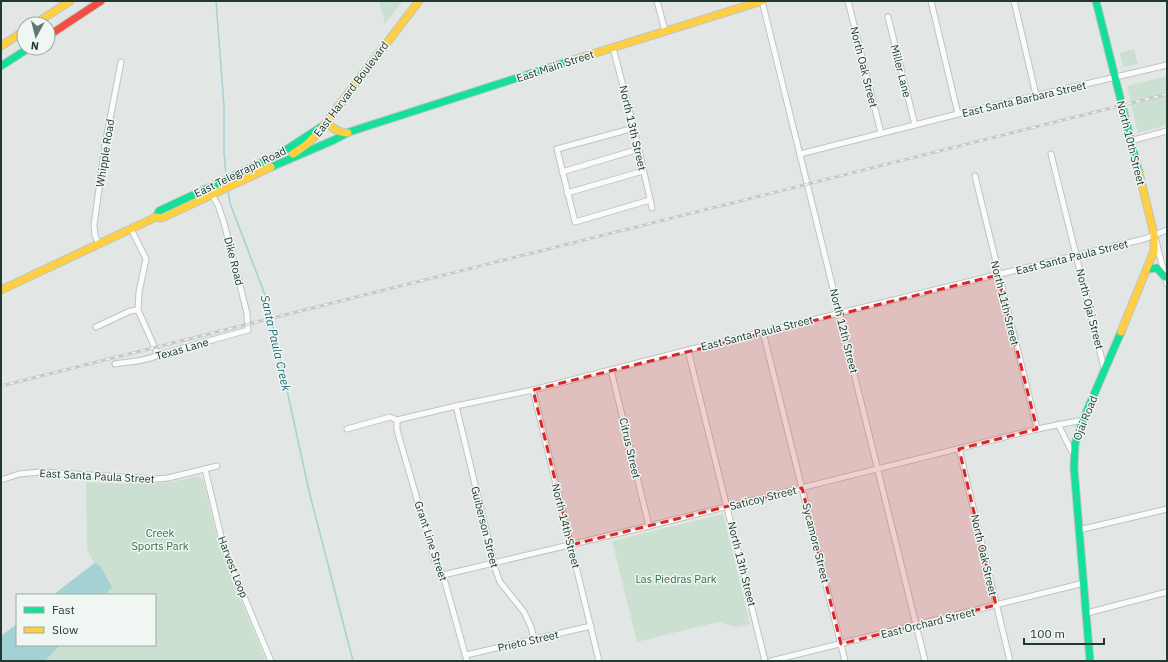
<svg xmlns="http://www.w3.org/2000/svg" width="1168" height="662" font-family="'IBM Plex Sans',sans-serif">
  <rect width="100%" height="100%" fill="#e2e7e5"/>
  <g fill="#cbe0d1">
    <polygon points="379,1 403,1 385,24"/>
    <polygon points="1134,49 1138,64 1123,67 1120,53"/>
    <polygon points="1167,76 1167,125 1138,133 1127,86"/>
    <polygon points="198,476 203,479 220,550 266,661 1,661 1,636 17,624 17,645 155,645 155,595 53,595 94,563 87,549 86,482 127,484 129,482 157,483 172,482"/>
    <polygon points="723,514 750,624 736,627 718,622 637,642 612,541"/>
  </g>
  <g fill="#a4d1d4">
    <polygon points="95,563 101,567 112,587 105,595 53,595"/>
    <polygon points="17,624 17,645 60,645 45,661 1,661 1,636"/>
  </g>
  <g fill="none" stroke-linecap="round" stroke-linejoin="round">
    <g stroke="#a4d1d4" stroke-width="1.5">
      <polyline points="216,1 224,106 224,152 226,176"/>
      <polyline points="228,190 230,203 268,303 309,491 353,661"/>
    </g>
    <defs>
      <g id="street">
        <polyline points="657,1 665,31"/>
        <polyline points="762,1 925,661"/>
        <polyline points="848,1 881,133"/>
        <polyline points="931,1 958,114"/>
        <polyline points="1014,1 1036,95"/>
        <polyline points="888,17 915,125"/>
        <polyline points="613,48 634,128 652,208"/>
        <polyline points="634,128 557,149 575,222 650,200"/>
        <polyline points="1130,141 1167,131"/>
        <polyline points="800,154 958,114 1167,65"/>
        <polyline points="1051,154 1104,368"/>
        <polyline points="562,172 639,149"/>
        <polyline points="975,176 1037,429"/>
        <polyline points="567,193 643,171"/>
        <polyline points="131,229 146,259 139,292 138,310 158,355"/>
        <polyline points="1156,241 1167,284"/>
        <polyline points="99,244 95,236 94,225 105,145 121,62"/>
        <polyline points="96,327 130,311 138,310"/>
        <polyline points="763,332 845,661"/>
        <polyline points="688,350 765,661"/>
        <path d="M 115,364 C 131,361 144,362 158,355 L 248,330 L 247,313 L 224,223 L 218,205 L 212,195"/>
        <polyline points="611,370 649,526"/>
        <polyline points="533,390 599,661"/>
        <polyline points="456,406 496,571 500,582 524,612 531,627 534,639"/>
        <polyline points="397,420 397,430 435,561 443,575 467,661"/>
        <polyline points="1058,424 1071,450 1074,454"/>
        <polyline points="347,429 390,417 397,420 456,406 533,390 688,350 1144,239 1167,230"/>
        <polyline points="959,449 1010,661"/>
        <polyline points="205,469 224,549 271,661"/>
        <polyline points="1,480 19,474 41,472 156,479 168,478 217,466"/>
        <polyline points="1079,530 1167,509"/>
        <polyline points="443,575 649,526 1037,429 1083,420"/>
        <polyline points="1087,613 1167,592"/>
        <polyline points="466,655 591,626"/>
        <polyline points="771,661 1084,583"/>
      </g>
      <g id="fast">
        <polyline points="1096,1 1139,173"/>
        <polyline points="1,66 29,48"/>
        <polyline points="271,167 334,140 349,132 573,60"/>
        <polyline points="156,217 159,211 278,155 321,127"/>
        <polyline points="1148,269 1157,268 1165,277"/>
        <polyline points="1090,661 1074,468 1075,444 1083,420 1121,332"/>
      </g>
      <g id="slow">
        <polyline points="35,24 70,1"/>
        <polyline points="1,46 24,31"/>
        <polyline points="573,60 762,1"/>
        <path d="M 327,121 C 332,129 338,133 348,133"/>
        <polyline points="293,154 306,145 317,134 419,1"/>
        <polyline points="1,290 156,217 162,218 271,167"/>
        <polyline points="1121,332 1154,251 1154,234 1139,173"/>
      </g>
      <polyline id="jam" points="48,36 101,1"/>
    </defs>
    <use href="#street" stroke="#bfc4c2" stroke-width="7"/>
    <use href="#fast" stroke="#bec5c2" stroke-width="9"/>
    <use href="#slow" stroke="#bec5c2" stroke-width="9"/>
    <use href="#jam" stroke="#bec5c2" stroke-width="9"/>
    <use href="#street" stroke="#fbfbfb" stroke-width="5"/>
    <use href="#fast" stroke="#16e098" stroke-width="7"/>
    <use href="#slow" stroke="#ffcf43" stroke-width="7"/>
    <use href="#jam" stroke="#f24e42" stroke-width="7"/>
    <defs>
      <polyline id="rail" points="1,386 1167,94"/>
    </defs>
    <use href="#rail" stroke="#c6c9c8" stroke-width="3"/>
    <use href="#rail" stroke="#f0f7f3" stroke-width="1.5" stroke-dasharray="4.5" stroke-linecap="butt"/>
  </g>
  <path fill="#d62828" fill-opacity="0.2" stroke="#d62828" stroke-width="3" stroke-dasharray="8 5" stroke-linejoin="round" d="M 998,275 L 1037,429 L 959,449 L 996,605 L 841,644 L 802,488 L 571,545 L 533,390 Z"/>
  <g text-anchor="middle" dominant-baseline="central" stroke-width="3" stroke-linejoin="round" paint-order="stroke">
    <g font-size="11" fill="#213931" stroke="#f0f7f3">
      <text transform="translate(555 66) rotate(-18)">East Main Street</text>
      <text transform="translate(864 67) rotate(76)">North Oak Street</text>
      <text transform="translate(901 71) rotate(76)">Miller Lane</text>
      <text transform="translate(351 89) rotate(-53)">East Harvard Boulevard</text>
      <text transform="translate(1024 99) rotate(-13)">East Santa Barbara Street</text>
      <text transform="translate(633 128) rotate(77)">North 13th Street</text>
      <text transform="translate(1131 143) rotate(76)">North 10th Street</text>
      <text transform="translate(105 153) rotate(-81)">Whipple Road</text>
      <text transform="translate(240 172) rotate(-26)">East Telegraph Road</text>
      <text transform="translate(1072 257) rotate(-14)">East Santa Paula Street</text>
      <text transform="translate(234 261) rotate(76)">Dike Road</text>
      <text transform="translate(1005 303) rotate(76)">North 11th Street</text>
      <text transform="translate(1090 309) rotate(76)">North Ojai Street</text>
      <text transform="translate(844 331) rotate(76)">North 12th Street</text>
      <text transform="translate(757 333) rotate(-14)">East Santa Paula Street</text>
      <text transform="translate(182 349) rotate(-16)">Texas Lane</text>
      <text transform="translate(1085 418) rotate(-68)">Ojai Road</text>
      <text transform="translate(630 448) rotate(77)">Citrus Street</text>
      <text transform="translate(97 476) rotate(3)">East Santa Paula Street</text>
      <text transform="translate(763 498) rotate(-14)">Saticoy Street</text>
      <text transform="translate(566 526) rotate(76)">North 14th Street</text>
      <text transform="translate(485 527) rotate(76)">Guiberson Street</text>
      <text transform="translate(431 541) rotate(72)">Grant Line Street</text>
      <text transform="translate(816 543) rotate(76)">Sycamore Street</text>
      <text transform="translate(984 555) rotate(77)">North Oak Street</text>
      <text transform="translate(742 564) rotate(76)">North 13th Street</text>
      <text transform="translate(233 567) rotate(69)">Harvest Loop</text>
      <text transform="translate(928 623) rotate(-14)">East Orchard Street</text>
      <text transform="translate(528 641) rotate(-13)">Prieto Street</text>
    </g>
    <g font-size="11" fill="#2e6e43" stroke="#f0f7f3">
      <text x="160" y="533">Creek<tspan x="160" dy="13">Sports Park</tspan></text>
      <text x="676" y="579">Las Piedras Park</text>
    </g>
    <g font-size="12" font-style="italic" fill="#1f6972" stroke="#f0f7f3">
      <text transform="translate(276 343) rotate(77)">Santa Paula Creek</text>
    </g>
  </g>
  <rect width="1168" height="662" fill="none" stroke="#213931" stroke-width="4"/>
  <rect x="16" y="594" width="140" height="52" fill="#f0f7f3" stroke="#9daba5"/>
  <rect x="24" y="607" width="20" height="6" fill="#16e098" stroke="#9daba5"/>
  <text x="52" y="614" font-size="12" fill="#213931">Fast</text>
  <rect x="24" y="627" width="20" height="6" fill="#ffcf43" stroke="#9daba5"/>
  <text x="52" y="634" font-size="12" fill="#213931">Slow</text>
  <g transform="translate(36 36) rotate(187)"><circle r="19" fill="#f0f7f3" stroke="#9daba5"/>
  <path d="M0-3L7 15L0 10L-7 15Z" fill="#657670"/>
  <text y="-6" font-size="11" font-weight="bold" text-anchor="middle" fill="#213931">N</text>
  </g>
  <path d="M1024 638v6h80v-6" fill="none" stroke="#213931" stroke-width="2"/>
  <text x="1030" y="638" font-size="12" fill="#213931" stroke="#f0f7f3" stroke-width="3" paint-order="stroke">100 m</text>
</svg>
